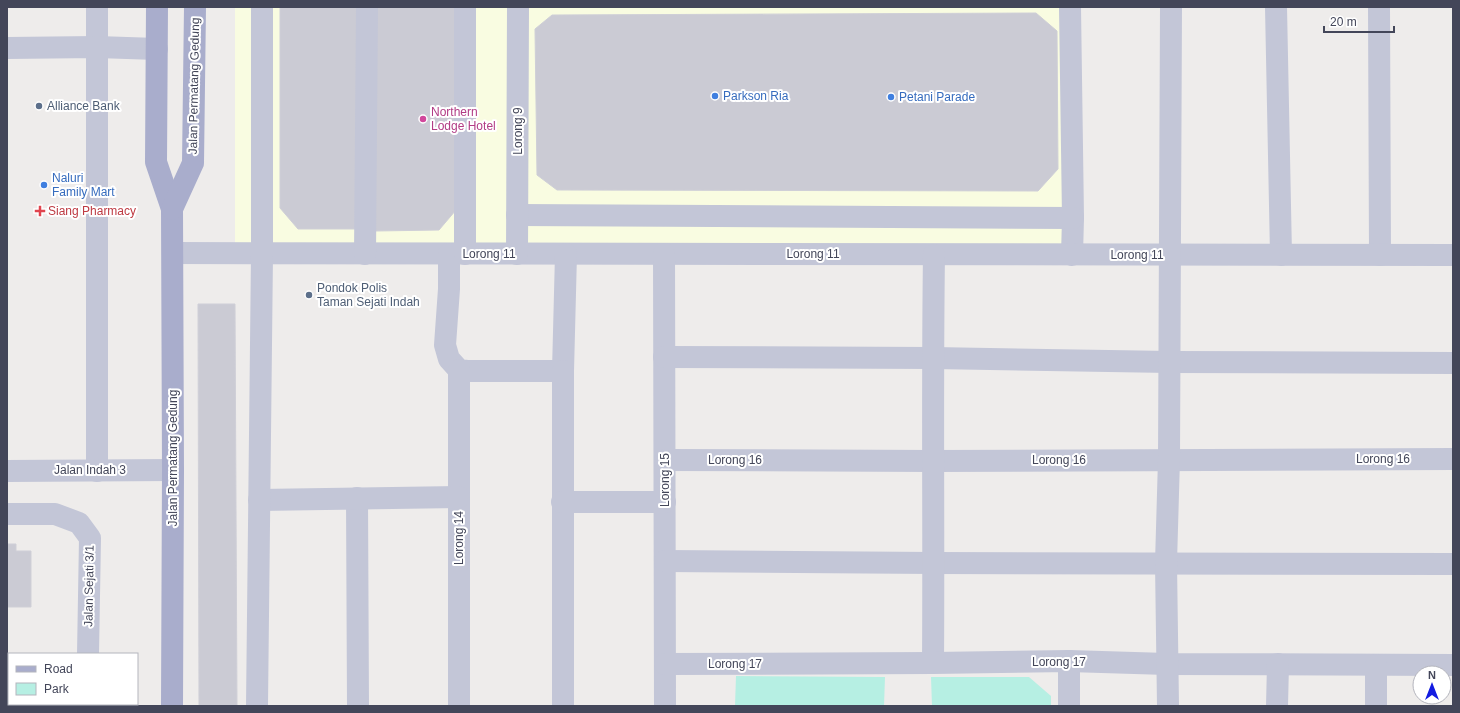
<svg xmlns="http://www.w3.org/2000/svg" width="1460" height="713" font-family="Helvetica,sans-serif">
  <rect width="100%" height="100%" fill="#eeeceb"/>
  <polygon fill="#f9fce1" points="235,7 1075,7 1075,245 235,243"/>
  <g fill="#b6efe3">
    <polygon points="736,676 885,677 884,706 735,706"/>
    <polygon points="931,677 1029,677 1051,696 1051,706 932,706"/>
  </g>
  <g fill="#cbcbd4" stroke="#cfcfd7">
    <polygon points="280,7 360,7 361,229 298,229 280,208"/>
    <polygon points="375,7 455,7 456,210 439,230 375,231"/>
    <polygon points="1036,13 1057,31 1058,169 1038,191 557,190 537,175 535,29 552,15"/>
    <polygon points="198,304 235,304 237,706 199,706"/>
    <polygon points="7,544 16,544 16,551 31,551 31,607 7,607"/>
  </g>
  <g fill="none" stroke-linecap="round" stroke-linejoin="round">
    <g stroke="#c3c6d7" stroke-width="22">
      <polyline points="97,7 97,471"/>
      <polyline points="1070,7 1073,218 1072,255"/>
      <polyline points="1276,7 1281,255"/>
      <polyline points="1379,7 1380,255"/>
      <polyline points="7,48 97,47 157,49"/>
      <polyline points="517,215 1073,218"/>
      <polyline points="173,253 1453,255"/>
      <polyline points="365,254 367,7"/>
      <polyline points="449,254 449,289 445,345 449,359 459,370 467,371 563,371 566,254"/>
      <polyline points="465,254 465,7"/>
      <polyline points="517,254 518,7"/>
      <polyline points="664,254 665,706"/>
      <polyline points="664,357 933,358 1170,362 1453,363"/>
      <polyline points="459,370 459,706"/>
      <polyline points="563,371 563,706"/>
      <polyline points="665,460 934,461 1453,459"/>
      <polyline points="7,471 173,470"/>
      <polyline points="357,498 358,706"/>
      <polyline points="259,500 459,497"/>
      <polyline points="562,502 665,502"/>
      <polyline points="7,514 55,514 79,523 90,538 88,654"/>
      <polyline points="665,561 934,563 1453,564"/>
      <polyline points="1069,661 1069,706"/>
      <path d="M 933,663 C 934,527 932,391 934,255"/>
      <polyline points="665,664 933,663 1069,661 1167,664 1453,665"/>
      <polyline points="87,706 87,704"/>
      <polyline points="257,706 262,254 262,7"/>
      <polyline points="1168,706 1166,563 1169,459 1171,7"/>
      <polyline points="1277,706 1278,664"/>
      <polyline points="1376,706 1376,665"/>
    </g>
    <g stroke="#a9adcc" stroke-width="22">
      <polyline points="157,7 156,162 172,209 173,470 172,706"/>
      <polyline points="172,209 193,163 195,7"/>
    </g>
  </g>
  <g fill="#3f7fe0" stroke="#fff" stroke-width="1.5">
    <circle cx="715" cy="96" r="4"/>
    <circle cx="891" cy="97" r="4"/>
    <circle cx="44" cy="185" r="4"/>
  </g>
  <g fill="#5c6f8a" stroke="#fff" stroke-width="1.5">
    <circle cx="39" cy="106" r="4"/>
    <circle cx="309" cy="295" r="4"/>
  </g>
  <circle fill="#d1479c" stroke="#fff" stroke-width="1.5" cx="423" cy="119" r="4"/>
  <path fill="#e0444e" stroke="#fff" stroke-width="1.5" d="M38 205h4v4h4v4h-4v4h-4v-4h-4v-4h4z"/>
  <g text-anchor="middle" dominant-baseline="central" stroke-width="4" stroke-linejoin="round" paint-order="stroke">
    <g font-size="12" fill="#434659" stroke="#fff">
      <text transform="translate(194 86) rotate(-89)">Jalan Permatang Gedung</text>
      <text transform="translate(518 131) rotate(-90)">Lorong 9</text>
      <text x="489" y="254">Lorong 11</text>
      <text x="813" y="254">Lorong 11</text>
      <text x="1137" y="255">Lorong 11</text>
      <text transform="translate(173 458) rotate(-90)">Jalan Permatang Gedung</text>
      <text x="1383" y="459">Lorong 16</text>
      <text x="735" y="460">Lorong 16</text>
      <text x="1059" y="460">Lorong 16</text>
      <text x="90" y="470">Jalan Indah 3</text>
      <text transform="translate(665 480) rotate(-90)">Lorong 15</text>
      <text transform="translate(459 538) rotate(-90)">Lorong 14</text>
      <text transform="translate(89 586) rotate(-89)">Jalan Sejati 3/1</text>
      <text x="1059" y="662">Lorong 17</text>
      <text x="735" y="664">Lorong 17</text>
    </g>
    <g font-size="12" fill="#366cbe" stroke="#fff" text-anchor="start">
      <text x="723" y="96">Parkson Ria</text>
      <text x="899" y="97">Petani Parade</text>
      <text x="52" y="178">Naluri<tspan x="52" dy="14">Family Mart</tspan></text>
    </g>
    <g font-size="12" fill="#4e5e75" stroke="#fff" text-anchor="start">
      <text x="47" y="106">Alliance Bank</text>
      <text x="317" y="288">Pondok Polis<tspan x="317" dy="14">Taman Sejati Indah</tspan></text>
    </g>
    <g font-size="12" fill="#b23c85" stroke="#fff" text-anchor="start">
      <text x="431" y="112">Northern<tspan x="431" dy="14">Lodge Hotel</tspan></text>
    </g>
    <g font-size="12" fill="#be3a42" stroke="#fff" text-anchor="start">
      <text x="48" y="211">Siang Pharmacy</text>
    </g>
  </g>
  <rect width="1460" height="713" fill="none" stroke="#434659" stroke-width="16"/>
  <rect x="8" y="653" width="130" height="52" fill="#ffffff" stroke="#b4b5bd"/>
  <rect x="16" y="666" width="20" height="6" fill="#a9adcc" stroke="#b4b5bd"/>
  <text x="44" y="673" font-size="12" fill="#434659">Road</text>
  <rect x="16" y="683" width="20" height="12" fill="#b6efe3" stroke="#b4b5bd"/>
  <text x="44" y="693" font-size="12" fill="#434659">Park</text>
  <g transform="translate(1432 685)"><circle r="19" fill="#ffffff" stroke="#b4b5bd"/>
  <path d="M0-3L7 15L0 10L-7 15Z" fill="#121be1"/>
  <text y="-6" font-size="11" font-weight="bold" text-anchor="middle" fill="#434659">N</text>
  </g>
  <path d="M1324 26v6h70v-6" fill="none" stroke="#434659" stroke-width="2"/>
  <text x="1330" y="26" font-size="12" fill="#434659" stroke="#ffffff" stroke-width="3" paint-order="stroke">20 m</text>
</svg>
